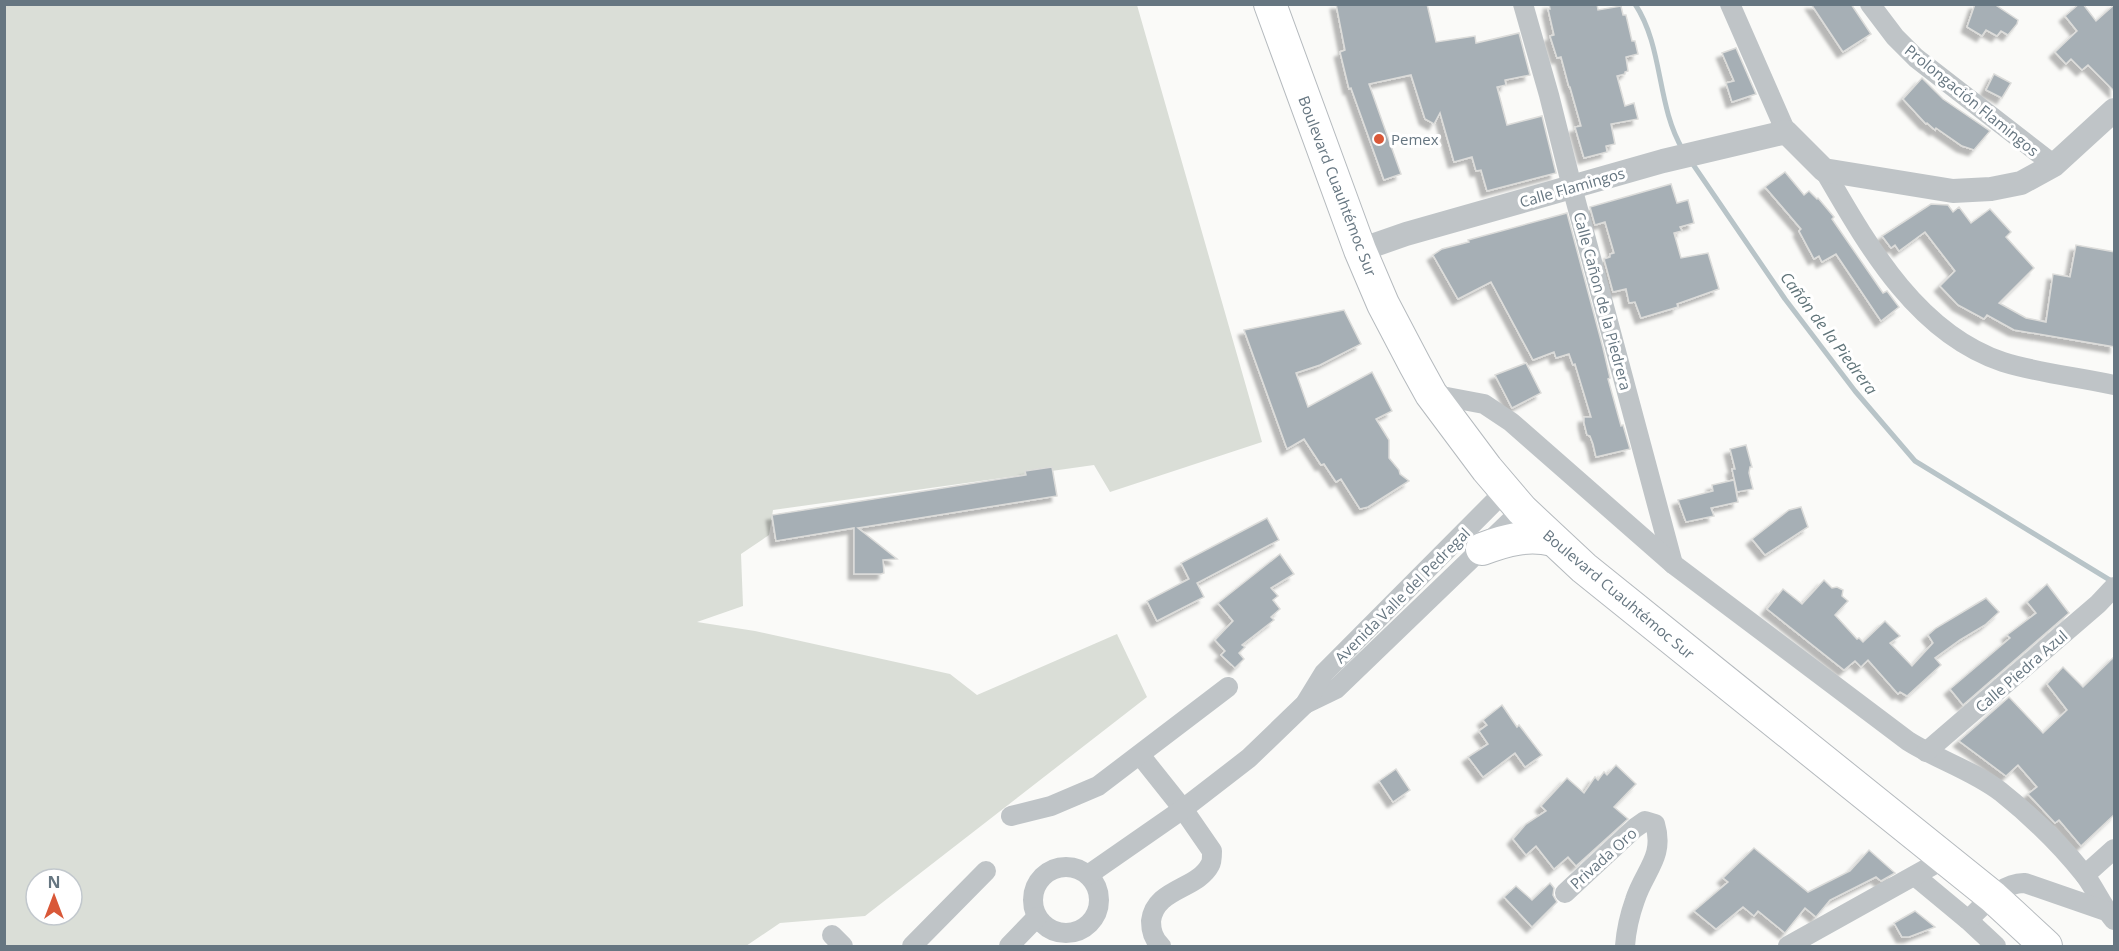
<svg xmlns="http://www.w3.org/2000/svg" width="2119" height="951" font-family="'Open Sans',sans-serif">
  <defs>
    <filter id="shadow"><feDropShadow dx="-5.5" dy="5.5" stdDeviation="1.5" flood-color="#0004"/></filter>
  </defs>
  <rect width="100%" height="100%" fill="#fafaf8"/>
  <path fill="#daded7" fill-rule="evenodd" d="M 5,5 L 1137,5 L 1262,442 L 1110,492 L 1094,465 L 773,510 L 769,535 L 741,554 L 743,606 L 697,622 L 755,631 L 950,674 L 977,695 L 1117,634 L 1147,697 L 865,916 L 780,923 L 746,946 L 5,946 ZM 36,879 L 72,879 L 72,915 L 36,915 Z"/>
  <g fill="none" stroke-linecap="round" stroke-linejoin="round">
    <g stroke="#b8c4c8" stroke-width="5">
      <path d="M 1635,4 C 1664,48 1656,105 1683,150"/>
      <polyline points="1690,160 1785,299 1855,391 1915,461 2113,582"/>
    </g>
  </g>
  <g fill="#a6afb5" stroke="#dcdcda" stroke-width="1.5" filter="url(#shadow)">
    <polygon points="1336,4 1427,4 1436,42 1475,36 1476,43 1519,33 1530,75 1505,80 1506,85 1497,87 1507,125 1542,116 1556,173 1487,191 1481,170 1476,171 1472,157 1454,162 1440,113 1434,124 1425,119 1411,75 1369,84 1401,174 1384,180 1351,88 1349,89 1340,52 1345,50"/>
    <polygon points="1549,4 1597,4 1598,10 1621,6 1623,15 1626,15 1632,41 1635,41 1638,54 1626,57 1628,71 1625,72 1625,74 1617,76 1625,106 1634,103 1638,119 1611,124 1615,144 1606,146 1607,152 1584,158 1575,127 1581,126 1570,87 1569,87 1561,57 1557,58 1550,36 1554,35 1548,9 1550,9"/>
    <polygon points="1811,4 1851,4 1871,34 1843,52"/>
    <polygon points="1975,4 1994,4 2018,20 2017,24 2008,35 2001,31 1997,36 1986,30 1982,36 1967,27"/>
    <polygon points="2079,4 2083,4 2096,21 2115,4 2115,92 2088,65 2082,70 2071,59 2066,64 2055,52 2077,31 2065,16"/>
    <polygon points="1736,48 1756,94 1732,102 1726,83 1734,81 1722,53"/>
    <polygon points="1994,74 2011,83 2002,98 1986,90"/>
    <polygon points="1922,78 1943,99 1990,131 1974,150 1962,146 1936,128 1935,130 1927,123 1926,124 1903,99"/>
    <polygon points="1785,172 1804,195 1809,191 1817,199 1818,198 1834,217 1832,219 1883,293 1887,291 1899,307 1881,321 1836,254 1822,262 1819,256 1814,259 1799,231 1801,229 1765,187"/>
    <polygon points="1671,184 1677,203 1688,200 1694,223 1680,227 1682,231 1674,233 1681,258 1708,253 1719,289 1677,304 1678,307 1641,318 1635,302 1629,303 1626,289 1613,292 1604,259 1610,257 1610,254 1614,253 1605,222 1595,225 1590,207"/>
    <polygon points="1931,204 1948,205 1953,212 1959,207 1971,223 1990,209 2011,232 2006,237 2034,268 1999,303 2026,318 2046,322 2053,274 2070,277 2076,245 2115,252 2115,347 2014,330 1987,315 1984,319 1958,305 1940,286 1955,271 1925,232 1899,251 1895,245 1891,248 1882,236"/>
    <polygon points="1567,213 1603,348 1610,378 1608,379 1621,426 1623,425 1630,449 1596,457 1593,444 1590,436 1587,435 1584,423 1584,417 1591,417 1575,364 1573,365 1569,354 1556,358 1554,352 1533,360 1491,282 1458,299 1433,255 1442,249 1469,242 1468,240"/>
    <polygon points="1344,310 1361,344 1320,365 1296,373 1308,407 1372,372 1392,411 1376,419 1389,440 1389,458 1399,470 1400,474 1409,481 1368,507 1360,509 1341,479 1336,482 1324,464 1321,465 1304,439 1287,449 1244,330"/>
    <polygon points="1526,363 1541,393 1512,408 1495,375"/>
    <polygon points="1746,445 1752,467 1750,467 1749,473 1753,489 1737,492 1732,469 1735,469 1730,449"/>
    <polygon points="1052,467 1057,496 858,528 897,559 883,560 884,573 881,574 854,574 854,528 776,541 772,515 1026,475 1025,471"/>
    <polygon points="1734,480 1738,502 1711,508 1714,516 1686,522 1678,500 1713,491 1712,485"/>
    <polygon points="1801,507 1808,527 1765,555 1752,539 1789,510"/>
    <polygon points="1267,518 1279,540 1197,583 1204,597 1157,621 1147,601 1189,579 1181,563"/>
    <polygon points="1280,554 1294,574 1271,588 1278,596 1273,600 1280,609 1271,617 1274,620 1242,645 1245,647 1239,653 1244,659 1235,668 1221,655 1225,651 1215,640 1233,621 1218,603"/>
    <polygon points="1824,580 1832,588 1837,587 1843,590 1842,596 1848,601 1835,615 1857,639 1859,638 1863,642 1885,621 1900,636 1890,643 1912,666 1933,643 1928,635 1936,628 1986,598 1999,612 1985,625 1960,640 1935,658 1941,665 1907,696 1900,692 1898,694 1868,660 1861,667 1855,661 1844,670 1767,609 1783,589 1802,604"/>
    <polygon points="2047,584 2069,613 1963,705 1950,689 2010,638 2007,635 2036,613 2027,602"/>
    <polygon points="2115,656 2115,814 2081,846 2059,820 2055,823 2028,794 2037,787 2018,765 2006,776 1959,741 2009,697 2043,733 2067,710 2047,684 2063,667 2083,687"/>
    <polygon points="1502,705 1517,727 1519,725 1542,755 1525,767 1515,753 1483,777 1468,757 1488,744 1479,731 1487,725 1483,720"/>
    <polygon points="1616,765 1636,784 1614,807 1628,819 1576,866 1568,857 1554,869 1536,846 1526,855 1513,839 1526,824 1546,811 1541,806 1567,778 1584,793 1595,777 1598,780 1604,772 1607,775"/>
    <polygon points="1396,769 1410,790 1393,802 1379,781"/>
    <polygon points="1754,848 1808,892 1850,871 1869,850 1895,873 1881,881 1876,877 1830,900 1816,917 1805,908 1785,933 1758,911 1754,916 1743,907 1716,929 1694,911 1728,882 1723,878"/>
    <polygon points="1550,883 1554,888 1553,895 1557,902 1532,927 1504,897 1516,886 1532,900"/>
    <polygon points="1915,911 1935,927 1909,937 1902,937 1894,923"/>
  </g>
  <g fill="none" stroke-linecap="round" stroke-linejoin="round">
    <defs>
      <g id="primary">
        <polyline points="1270,4 1360,250 1383,304 1415,365 1431,394 1487,469 1522,510 1584,568 1993,897 2046,946"/>
        <path d="M 1482,549 C 1506,540 1528,534 1553,540"/>
      </g>
    </defs>
    <use href="#primary" stroke="#b5babe" stroke-width="34"/>
    <g stroke="#bfc4c7" stroke-width="20">
      <polyline points="1523,4 1549,95 1572,187 1673,564"/>
      <polyline points="1730,4 1786,132"/>
      <polyline points="1870,4 1895,37 1916,58 2054,165"/>
      <path d="M 1824,170 C 1867,244 1916,333 2003,362 C 2038,373 2078,377 2114,385"/>
      <path d="M 1431,394 L 1484,404 L 1511,422 L 1673,564 L 1908,741 C 1938,760 1972,770 2001,792 C 2031,816 2060,844 2084,874 C 2095,888 2102,906 2114,920"/>
      <polyline points="1305,704 1336,689 1522,510"/>
      <polyline points="1926,752 2098,604 2114,587"/>
      <path d="M 1140,755 L 1183,809 L 1212,851 C 1212,856 1212,862 1210,865 C 1197,890 1155,888 1151,921 C 1151,931 1154,940 1161,946"/>
      <polyline points="1011,816 1051,806 1098,786 1228,687"/>
      <circle cx="1066" cy="900" r="33"/>
      <polyline points="1088,875 1183,809 1249,758 1305,704 1324,673 1505,491"/>
      <polyline points="2085,875 2114,849"/>
      <polyline points="1915,876 1968,920 1996,946"/>
      <path d="M 1565,893 L 1635,828 L 1645,821 L 1655,824 C 1665,857 1644,871 1635,900 C 1630,914 1626,932 1625,946"/>
      <path d="M 1968,920 C 1984,905 2002,882 2025,883 L 2106,911"/>
      <polyline points="832,935 843,946"/>
      <polyline points="912,946 986,871"/>
      <polyline points="1009,946 1037,917"/>
      <polyline points="1788,946 1944,859"/>
    </g>
    <polyline stroke="#bfc4c7" stroke-width="24" points="1360,250 1406,234 1663,161 1786,132 1824,170 1953,191 1991,189 2021,183 2054,165 2114,110"/>
    <use href="#primary" stroke="#fff" stroke-width="32"/>
  </g>
  <circle fill="#d95838" stroke="#fff" stroke-width="2" cx="1379" cy="139" r="6"/>
  <g text-anchor="middle" dominant-baseline="central" stroke-width="6" stroke-linejoin="round" paint-order="stroke">
    <g font-size="15" fill="#667681" stroke="#fff">
      <text transform="translate(1972 100) rotate(39)">Prolongación Flamingos</text>
      <text transform="translate(1338 186) rotate(69)">Boulevard Cuauhtémoc Sur</text>
      <text transform="translate(1572 187) rotate(-16)">Calle Flamingos</text>
      <text transform="translate(1603 301) rotate(75)">Calle Cañon de la Piedrera</text>
      <text transform="translate(1619 594) rotate(40)">Boulevard Cuauhtémoc Sur</text>
      <text transform="translate(1402 595) rotate(-45)">Avenida Valle del Pedregal</text>
      <text transform="translate(2021 671) rotate(-41)">Calle Piedra Azul</text>
      <text transform="translate(1603 858) rotate(-42)">Privada Oro</text>
    </g>
    <g font-size="15" fill="#667681" stroke="#fff" text-anchor="start">
      <text x="1391" y="139">Pemex</text>
    </g>
    <g font-size="16" font-style="italic" fill="#61757a" stroke="#fff">
      <text transform="translate(1829 333) rotate(53)">Cañón de la Piedrera</text>
    </g>
  </g>
  <rect width="2119" height="951" fill="none" stroke="#667681" stroke-width="12"/>
  <g transform="translate(54 897)"><circle r="28" fill="#ffffff" stroke="#c2c8cd" stroke-width="1.5"/>
  <path d="M0-4.5L10 22L0 15L-10 22Z" fill="#d95838"/>
  <text y="-9" font-size="16" font-weight="bold" text-anchor="middle" fill="#667681">N</text>
  </g>
</svg>
